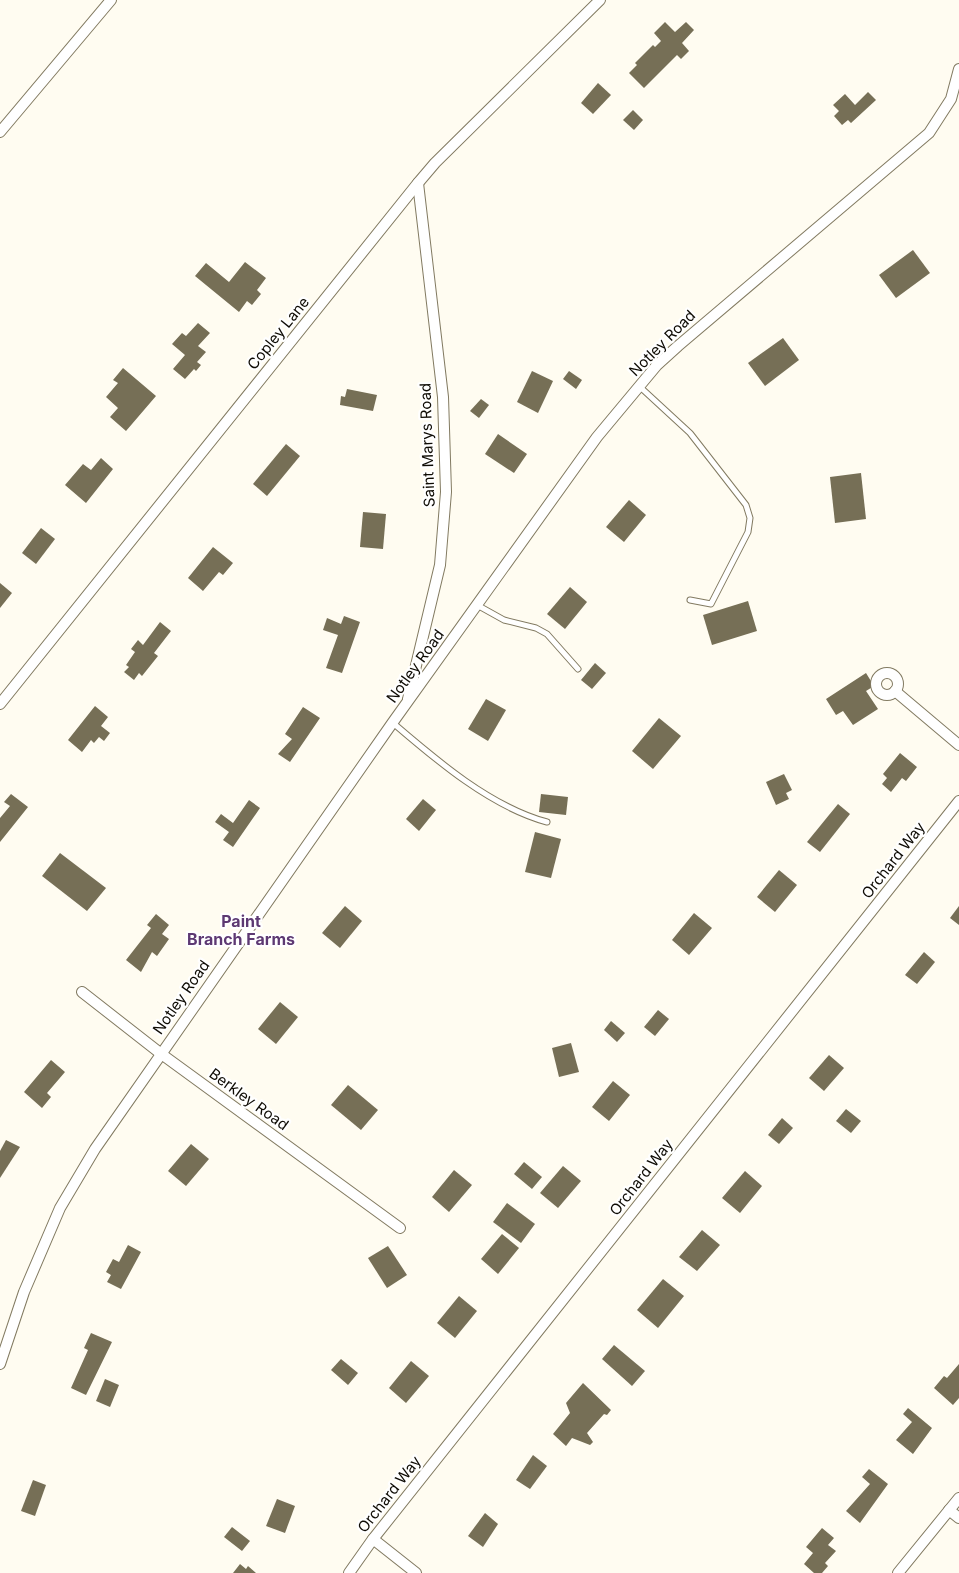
<svg xmlns="http://www.w3.org/2000/svg" width="959" height="1573" font-family="Inter,sans-serif">
  <rect width="100%" height="100%" fill="#fffcf1"/>
  <g fill="#766f56">
    <polygon points="665,22 675,32 686,22 694,30 682,43 689,51 681,59 677,55 644,88 629,73 637,65 635,63 653,45 655,47 661,41 654,33"/>
    <polygon points="598,83 611,95 593,114 581,103"/>
    <polygon points="868,92 876,100 851,123 848,120 842,125 834,116 839,111 833,105 845,94 855,105"/>
    <polygon points="633,110 643,120 634,130 623,120"/>
    <polygon points="913,250 930,273 896,298 879,275"/>
    <polygon points="245,262 266,278 257,290 261,294 252,305 247,301 239,312 195,276 206,263 229,282"/>
    <polygon points="198,323 210,333 198,346 206,352 197,362 201,365 196,371 194,369 185,379 173,369 185,355 172,344 182,333 186,336"/>
    <polygon points="783,338 799,360 765,386 748,363"/>
    <polygon points="123,368 156,396 126,431 110,417 118,408 106,397 118,383 113,380"/>
    <polygon points="532,371 553,381 538,413 517,402"/>
    <polygon points="569,371 582,380 576,389 563,379"/>
    <polygon points="347,389 377,395 373,411 340,405 341,396 345,397"/>
    <polygon points="481,399 489,405 479,418 470,411"/>
    <polygon points="498,434 527,454 514,473 485,454"/>
    <polygon points="286,444 300,456 267,496 253,484"/>
    <polygon points="101,458 113,469 86,503 65,485 83,464 91,470"/>
    <polygon points="861,473 866,519 835,523 830,477"/>
    <polygon points="629,500 646,515 624,542 606,527"/>
    <polygon points="363,512 386,514 383,549 360,547"/>
    <polygon points="41,528 55,539 36,564 22,553"/>
    <polygon points="213,547 233,563 223,575 219,572 203,591 188,578"/>
    <polygon points="0,583 12,593 0,608"/>
    <polygon points="570,587 587,602 565,629 547,614"/>
    <polygon points="748,601 757,631 712,645 703,615"/>
    <polygon points="344,616 360,622 342,673 326,668 338,635 323,630 327,618 341,624"/>
    <polygon points="160,622 171,631 154,653 158,656 142,676 139,673 134,680 124,672 129,667 126,665 135,652 131,649 138,640 143,645"/>
    <polygon points="595,663 606,673 592,689 581,680"/>
    <polygon points="866,673 874,686 866,691 878,709 853,725 843,711 836,715 826,699"/>
    <polygon points="486,699 506,710 488,741 468,729"/>
    <polygon points="95,706 108,717 101,726 110,733 104,741 99,737 94,743 91,740 82,752 68,740"/>
    <polygon points="303,707 320,718 290,762 278,754 292,739 285,734"/>
    <polygon points="659,718 681,736 653,769 632,751"/>
    <polygon points="900,753 917,767 906,781 902,778 891,792 882,784 887,778 883,774"/>
    <polygon points="784,774 792,790 786,793 789,799 776,805 766,782"/>
    <polygon points="11,794 28,807 0,842 0,818 10,806 4,802"/>
    <polygon points="541,794 568,797 566,815 539,812"/>
    <polygon points="423,799 436,810 419,831 406,819"/>
    <polygon points="249,800 260,808 233,847 223,840 229,832 215,822 221,814 233,823"/>
    <polygon points="838,804 850,814 820,852 807,842"/>
    <polygon points="535,832 561,839 551,878 525,872"/>
    <polygon points="60,853 106,888 87,911 42,876"/>
    <polygon points="779,870 797,885 775,912 757,897"/>
    <polygon points="345,906 362,921 340,948 322,933"/>
    <polygon points="959,906 959,925 950,918"/>
    <polygon points="694,913 712,928 689,955 672,940"/>
    <polygon points="156,914 169,925 162,934 169,939 157,956 152,952 141,972 126,960 151,928 147,925"/>
    <polygon points="924,952 935,962 917,984 905,975"/>
    <polygon points="280,1002 298,1017 276,1044 258,1029"/>
    <polygon points="658,1010 669,1019 655,1036 644,1027"/>
    <polygon points="611,1021 625,1033 617,1042 604,1030"/>
    <polygon points="571,1043 579,1072 559,1077 552,1048"/>
    <polygon points="829,1055 844,1068 824,1091 809,1078"/>
    <polygon points="51,1060 65,1072 47,1093 51,1097 42,1108 24,1092"/>
    <polygon points="613,1081 630,1095 609,1121 592,1107"/>
    <polygon points="348,1085 378,1110 361,1130 331,1105"/>
    <polygon points="846,1109 861,1121 851,1133 836,1121"/>
    <polygon points="782,1118 793,1128 779,1144 768,1135"/>
    <polygon points="6,1140 20,1147 0,1178 0,1151"/>
    <polygon points="191,1144 209,1159 186,1186 168,1171"/>
    <polygon points="524,1162 542,1177 532,1189 514,1174"/>
    <polygon points="563,1166 581,1181 558,1208 540,1193"/>
    <polygon points="454,1170 472,1185 449,1212 432,1197"/>
    <polygon points="745,1171 762,1186 740,1213 722,1198"/>
    <polygon points="507,1203 535,1224 521,1243 493,1222"/>
    <polygon points="702,1230 720,1245 697,1271 679,1257"/>
    <polygon points="502,1234 519,1248 498,1274 481,1259"/>
    <polygon points="128,1245 141,1252 121,1289 107,1282 111,1275 106,1272 113,1259 119,1262"/>
    <polygon points="388,1246 407,1275 387,1288 368,1258"/>
    <polygon points="663,1279 684,1296 658,1328 637,1310"/>
    <polygon points="459,1296 477,1311 455,1338 437,1323"/>
    <polygon points="91,1333 112,1342 86,1395 71,1388 88,1350 84,1348"/>
    <polygon points="614,1345 645,1371 632,1386 602,1359"/>
    <polygon points="341,1359 358,1373 348,1385 331,1370"/>
    <polygon points="411,1361 429,1376 406,1403 389,1388"/>
    <polygon points="959,1364 959,1398 953,1405 934,1388 944,1376 947,1378"/>
    <polygon points="105,1379 119,1385 110,1407 96,1401"/>
    <polygon points="583,1383 611,1410 607,1415 604,1414 587,1433 593,1442 590,1445 572,1438 566,1446 553,1434 570,1413 566,1403"/>
    <polygon points="908,1408 932,1428 913,1454 896,1440 912,1422 903,1414"/>
    <polygon points="533,1455 547,1466 530,1489 516,1480"/>
    <polygon points="869,1469 888,1484 860,1523 846,1511 870,1484 862,1477"/>
    <polygon points="33,1480 46,1485 35,1516 21,1511"/>
    <polygon points="277,1499 295,1506 285,1533 266,1526"/>
    <polygon points="485,1513 498,1524 483,1547 468,1536"/>
    <polygon points="232,1527 250,1541 242,1551 224,1537"/>
    <polygon points="822,1528 834,1538 828,1545 836,1551 825,1563 828,1566 822,1573 814,1573 804,1564 813,1553 806,1547"/>
    <polygon points="240,1564 246,1569 248,1566 256,1573 233,1573"/>
  </g>
  <g fill="none" stroke-linecap="round" stroke-linejoin="round">
    <defs>
      <g id="service">
        <polyline points="639,386 690,433 746,505 750,518 748,532 711,604 690,600"/>
        <polyline points="477,605 504,620 536,628 547,634 578,669"/>
        <path d="M 393,723 C 436,760 491,807 547,822"/>
      </g>
      <g id="minor">
        <polyline points="0,132 111,0"/>
        <circle cx="887" cy="684" r="11"/>
        <polyline points="895,691 959,745"/>
        <polyline points="408,699 440,565 446,492 443,397 418,183"/>
        <polyline points="0,704 418,183 435,163 600,0"/>
        <polyline points="82,992 160,1053 400,1228"/>
        <polyline points="0,1364 24,1292 60,1208 95,1149 393,722 597,437 657,365 678,346 929,133 951,99 959,69"/>
        <polyline points="949,1510 959,1518"/>
        <polyline points="373,1539 416,1573"/>
        <polyline points="349,1573 373,1539 959,801"/>
        <polyline points="898,1573 959,1498"/>
      </g>
    </defs>
    <use href="#service" stroke="#827a61" stroke-width="7"/>
    <use href="#minor" stroke="#827a61" stroke-width="12"/>
    <use href="#service" stroke="#fff" stroke-width="5"/>
    <use href="#minor" stroke="#fff" stroke-width="10"/>
  </g>
  <g text-anchor="middle" dominant-baseline="central" stroke-width="4.5" stroke-linejoin="round" paint-order="stroke">
    <g font-size="15" fill="#0e0b04" stroke="#fff">
      <text transform="translate(278 333) rotate(-51)">Copley Lane</text>
      <text transform="translate(662 343) rotate(-45)">Notley Road</text>
      <text transform="translate(427 445) rotate(-92)">Saint Marys Road</text>
      <text transform="translate(415 666) rotate(-54)">Notley Road</text>
      <text transform="translate(893 860) rotate(-52)">Orchard Way</text>
      <text transform="translate(181 997) rotate(-55)">Notley Road</text>
      <text transform="translate(249 1099) rotate(36)">Berkley Road</text>
      <text transform="translate(641 1177) rotate(-52)">Orchard Way</text>
      <text transform="translate(389 1494) rotate(-52)">Orchard Way</text>
    </g>
    <g font-size="16" font-weight="bold" fill="#5d3973" stroke="#fff">
      <text x="241" y="921">Paint<tspan x="241" dy="18">Branch Farms</tspan></text>
    </g>
  </g>
</svg>
